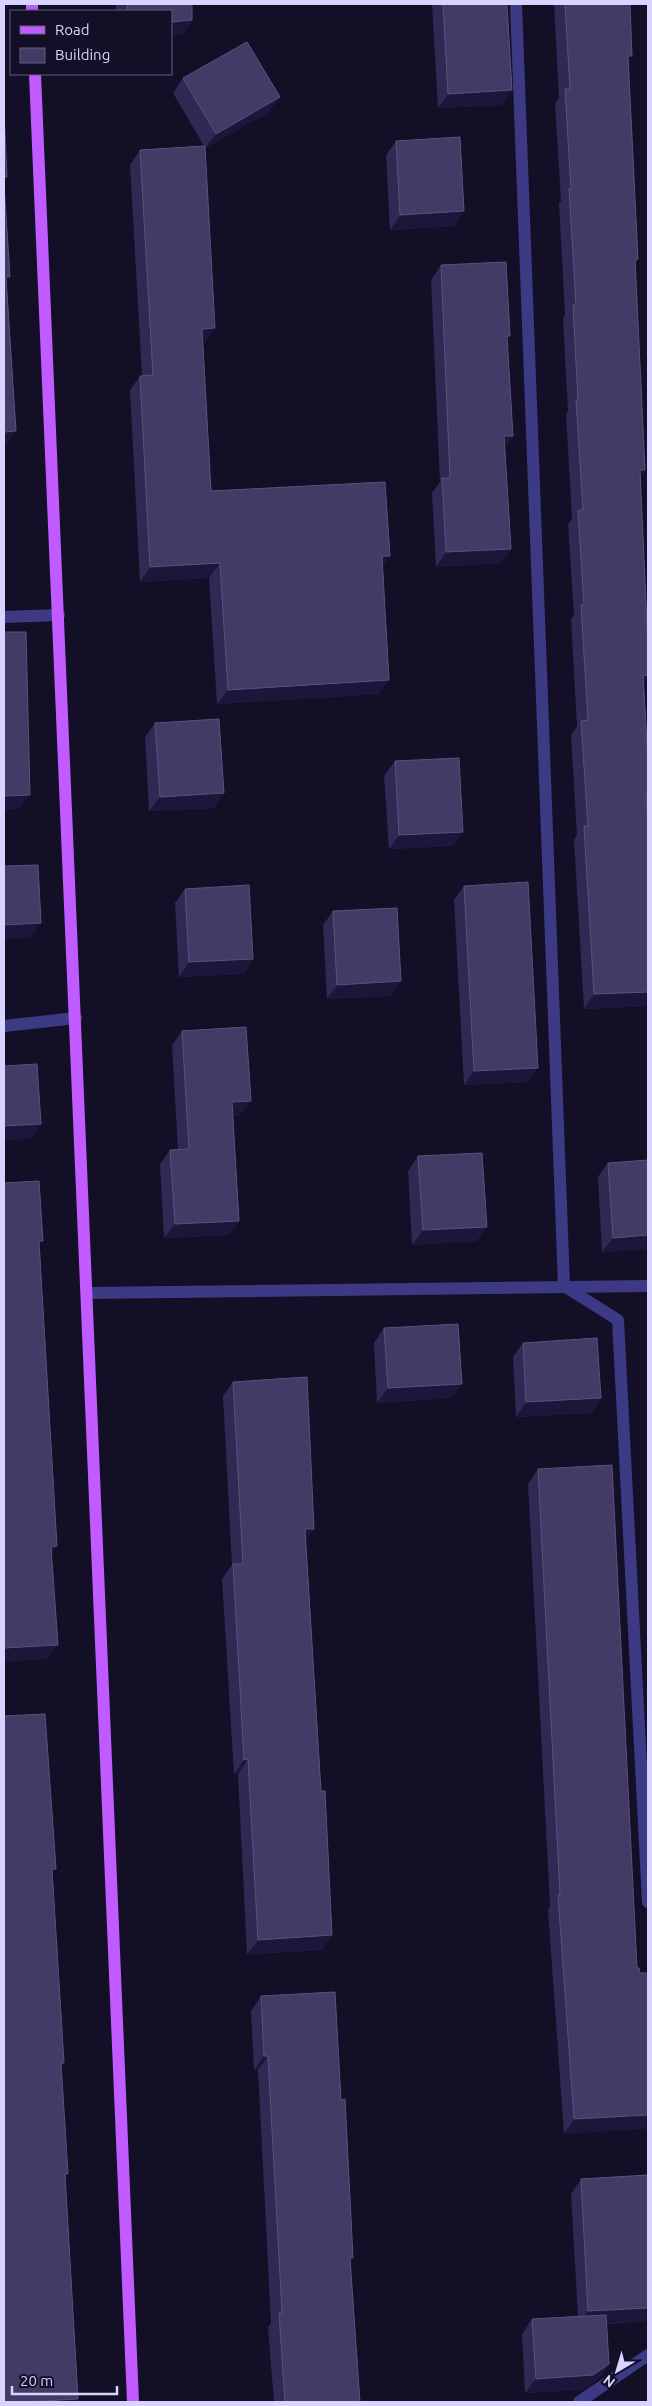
<svg xmlns="http://www.w3.org/2000/svg" width="652" height="2406" font-family="Ubuntu,sans-serif">
  <rect width="100%" height="100%" fill="#130f26"/>
  <g fill="none" stroke-linecap="round" stroke-linejoin="round">
    <g stroke="#3d3a85" stroke-width="12">
      <polyline points="516,4 564,1286 618,1320 648,1902"/>
      <polyline points="4,617 59,615"/>
      <polyline points="4,1026 76,1018"/>
      <polyline points="87,1293 648,1286"/>
      <polyline points="579,2402 648,2355"/>
    </g>
    <g stroke="#c25bff" stroke-width="12">
      <polyline points="32,4 32,11"/>
      <polyline points="35,74 133,2402"/>
    </g>
  </g>
  <g fill="#312854">
    <polygon points="116,4 192,4 192,20 182,35 171,11 116,11"/>
    <polygon points="432,4 507,4 502,105 438,108"/>
    <polygon points="554,4 630,4 628,61 638,259 635,264 645,470 641,476 644,684 648,762 648,794 647,796 648,1006 584,1009 574,840 577,835 571,735 577,726 571,619 574,615 568,525 572,519 566,414 568,411 563,319 565,315 559,203 561,201 555,104 559,98"/>
    <polygon points="183,78 269,112 205,148 205,147 205,343 203,343 211,491 383,566 379,694 217,704 209,578 140,582 130,390 140,376 142,376 130,165 140,150 204,146 173,93"/>
    <polygon points="396,141 464,211 454,226 390,230 386,155"/>
    <polygon points="441,265 507,340 513,436 505,447 511,549 501,563 436,567 432,493 440,482 431,280"/>
    <polygon points="155,723 214,808 149,811 145,737"/>
    <polygon points="395,761 453,846 389,849 384,776"/>
    <polygon points="464,886 528,1082 464,1085 454,900"/>
    <polygon points="185,889 253,959 243,974 179,977 175,903"/>
    <polygon points="333,911 391,996 327,999 323,925"/>
    <polygon points="182,1031 240,1115 233,1116 239,1221 229,1235 164,1238 160,1164 170,1150 178,1150 172,1045"/>
    <polygon points="418,1156 477,1241 412,1245 408,1171"/>
    <polygon points="608,1163 648,1249 602,1252 598,1177"/>
    <polygon points="384,1328 462,1384 452,1398 377,1403 374,1343"/>
    <polygon points="523,1343 601,1398 591,1413 516,1417 513,1357"/>
    <polygon points="233,1382 306,1542 321,1791 332,1935 322,1950 247,1954 238,1774 234,1774 222,1579 232,1565 223,1396"/>
    <polygon points="538,1469 637,1968 640,1973 648,1973 648,2128 564,2134 548,1910 550,1906 528,1484"/>
    <polygon points="261,1996 350,2262 360,2402 274,2402 268,2327 271,2323 258,2070 254,2070 251,2011"/>
    <polygon points="648,2175 648,2321 607,2324 609,2364 599,2378 582,2390 525,2393 522,2334 532,2319 578,2316 571,2194 581,2179"/>
  </g>
  <g fill="#1d163a">
    <polygon points="192,20 182,35 171,35 171,22"/>
    <polygon points="512,90 502,105 438,108 448,94"/>
    <polygon points="280,97 269,112 205,148 216,134"/>
    <polygon points="464,211 454,226 390,230 400,215"/>
    <polygon points="215,328 205,343 192,344 202,329"/>
    <polygon points="16,431 5,446 4,446 4,432"/>
    <polygon points="504,436 513,436 503,450"/>
    <polygon points="640,470 645,470 635,485"/>
    <polygon points="511,549 501,563 436,567 446,552"/>
    <polygon points="382,556 390,556 380,570"/>
    <polygon points="220,563 209,578 140,582 150,567"/>
    <polygon points="648,675 648,677 639,690 643,676"/>
    <polygon points="389,680 379,694 217,704 228,690"/>
    <polygon points="224,793 214,808 149,811 160,797"/>
    <polygon points="30,795 20,809 4,810 4,796"/>
    <polygon points="463,832 453,846 389,849 399,835"/>
    <polygon points="41,923 30,938 4,939 4,925"/>
    <polygon points="253,959 243,974 179,977 189,962"/>
    <polygon points="401,981 391,996 327,999 337,985"/>
    <polygon points="648,992 648,1006 584,1009 594,994"/>
    <polygon points="538,1068 528,1082 464,1085 474,1071"/>
    <polygon points="251,1101 240,1115 222,1116 232,1102"/>
    <polygon points="41,1124 31,1139 4,1140 4,1126"/>
    <polygon points="239,1221 229,1235 164,1238 175,1224"/>
    <polygon points="487,1227 477,1241 412,1245 423,1230"/>
    <polygon points="648,1235 648,1249 602,1252 613,1238"/>
    <polygon points="462,1384 452,1398 377,1403 388,1388"/>
    <polygon points="601,1398 591,1413 516,1417 526,1402"/>
    <polygon points="305,1529 314,1529 304,1543"/>
    <polygon points="57,1546 47,1561 51,1547"/>
    <polygon points="58,1645 48,1659 4,1662 4,1648"/>
    <polygon points="248,1759 238,1774 234,1774 244,1760"/>
    <polygon points="332,1935 322,1950 247,1954 258,1940"/>
    <polygon points="264,2056 268,2056 258,2070 254,2070"/>
    <polygon points="648,2115 648,2128 564,2134 574,2119"/>
    <polygon points="648,2308 648,2321 578,2325 588,2311"/>
    <polygon points="609,2364 599,2378 582,2390 525,2393 536,2379"/>
    <polygon points="78,2399 75,2402 25,2402"/>
  </g>
  <g fill="#433a66" stroke="#5a527e">
    <polygon points="127,4 192,4 192,20 171,22 171,11 127,11"/>
    <polygon points="443,4 507,4 512,90 448,94"/>
    <polygon points="565,4 630,4 632,56 628,56 638,259 635,259 645,470 640,470 648,648 648,675 643,676 648,762 648,792 646,792 648,826 648,992 594,994 584,826 588,826 581,721 588,720 581,605 584,605 578,511 583,510 576,400 578,400 573,305 576,305 569,189 571,189 565,89 570,89"/>
    <polygon points="247,42 280,97 216,134 183,78"/>
    <polygon points="4,111 7,177 4,177"/>
    <polygon points="460,137 464,211 400,215 396,141"/>
    <polygon points="205,146 215,328 202,329 211,491 385,482 390,556 382,556 389,680 228,690 220,563 150,567 140,376 153,375 140,150"/>
    <polygon points="4,184 10,277 6,277 16,431 4,432"/>
    <polygon points="506,262 510,336 507,336 513,436 504,436 511,549 446,552 442,478 450,478 441,265"/>
    <polygon points="4,632 26,632 30,795 4,796"/>
    <polygon points="219,719 224,793 160,797 155,723"/>
    <polygon points="459,758 463,832 399,835 395,761"/>
    <polygon points="38,865 41,923 4,925 4,866"/>
    <polygon points="528,882 538,1068 474,1071 464,886"/>
    <polygon points="249,885 253,959 189,962 185,889"/>
    <polygon points="397,908 401,981 337,985 333,911"/>
    <polygon points="246,1027 251,1101 232,1102 239,1221 175,1224 170,1150 189,1149 182,1031"/>
    <polygon points="37,1064 41,1124 4,1126 4,1066"/>
    <polygon points="482,1153 487,1227 423,1230 418,1156"/>
    <polygon points="648,1160 648,1235 613,1238 608,1163"/>
    <polygon points="39,1181 43,1241 39,1241 57,1546 51,1547 58,1645 4,1648 4,1183"/>
    <polygon points="458,1324 462,1384 388,1388 384,1328"/>
    <polygon points="597,1338 601,1398 526,1402 523,1343"/>
    <polygon points="307,1377 314,1529 305,1529 321,1791 325,1791 332,1935 258,1940 248,1759 244,1760 233,1564 243,1564 233,1382"/>
    <polygon points="612,1465 637,1968 639,1968 640,1973 648,1973 648,2115 574,2119 558,1895 560,1895 538,1469"/>
    <polygon points="45,1714 56,1869 52,1869 64,2063 61,2063 68,2174 65,2174 78,2399 25,2402 4,2402 4,1716"/>
    <polygon points="335,1992 341,2100 345,2099 353,2258 350,2258 360,2402 285,2402 279,2313 282,2313 268,2056 264,2056 261,1996"/>
    <polygon points="648,2175 648,2308 588,2311 581,2179"/>
    <polygon points="606,2315 609,2364 593,2375 536,2379 532,2319"/>
  </g>
  <rect width="652" height="2406" fill="none" stroke="#d9d4ff" stroke-width="10"/>
  <rect x="10" y="10" width="162" height="65" fill="#130f26" stroke="#625e7d"/>
  <rect x="20" y="26" width="25" height="8" fill="#c25bff" stroke="#625e7d"/>
  <text x="55" y="35" font-size="15" fill="#d9d4ff">Road</text>
  <rect x="20" y="48" width="25" height="15" fill="#433a66" stroke="#625e7d"/>
  <text x="55" y="60" font-size="15" fill="#d9d4ff">Building</text>
  <g transform="translate(617 2371) rotate(218)" stroke="#130f26" stroke-width="4" paint-order="stroke">
  <path d="M0-4L9 19L0 12L-9 19Z" fill="#d9d4ff"/>
  <text y="-8" font-size="14" font-weight="bold" text-anchor="middle" fill="#d9d4ff">N</text>
  </g>
  <path d="M12 2386v8h105v-8" fill="none" stroke="#d9d4ff" stroke-width="2.5"/>
  <text x="20" y="2386" font-size="15" fill="#d9d4ff" stroke="#130f26" stroke-width="4" paint-order="stroke">20 m</text>
</svg>
